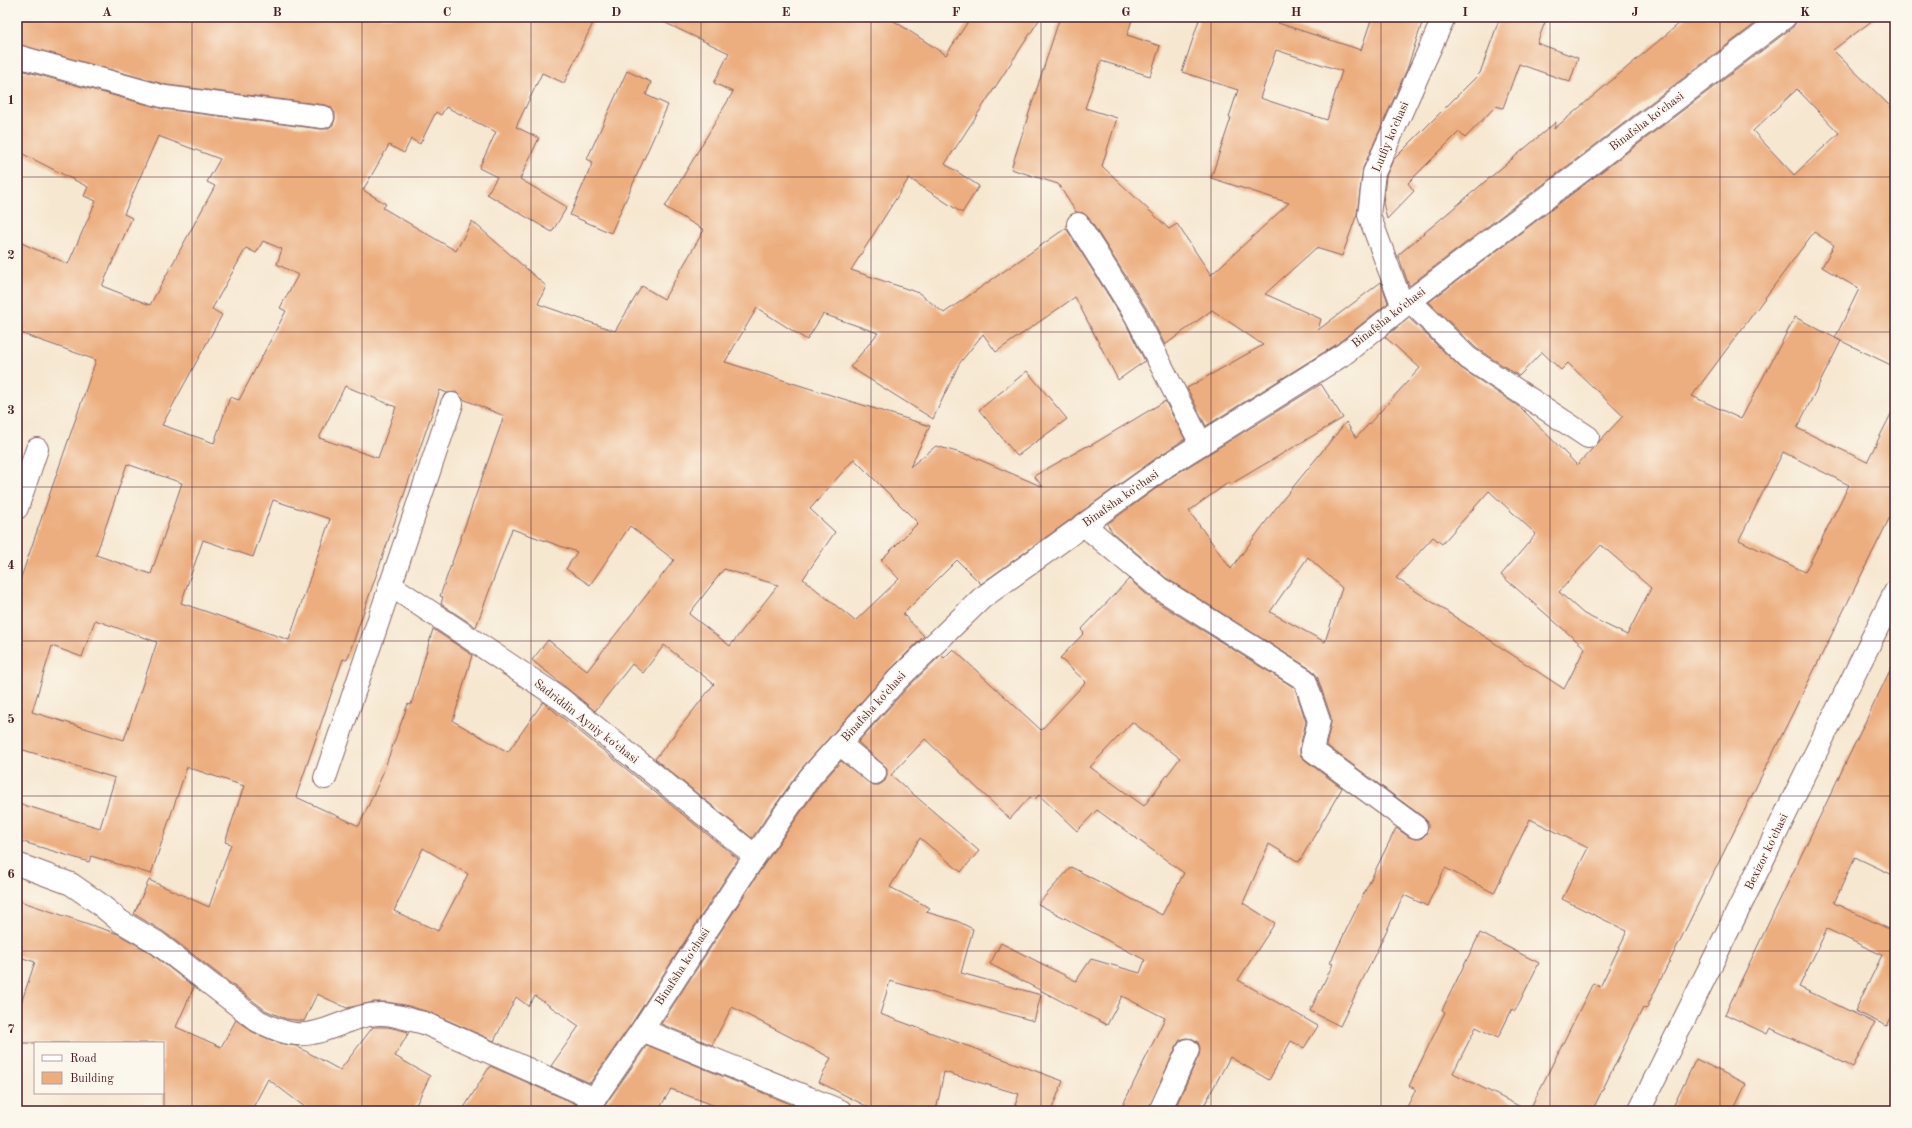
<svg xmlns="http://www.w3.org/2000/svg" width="1912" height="1128" font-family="'Old Standard TT',serif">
  <rect width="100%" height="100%" fill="#fbf7ec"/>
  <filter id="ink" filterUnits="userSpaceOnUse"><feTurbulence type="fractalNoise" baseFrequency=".025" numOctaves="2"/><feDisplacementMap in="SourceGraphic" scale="8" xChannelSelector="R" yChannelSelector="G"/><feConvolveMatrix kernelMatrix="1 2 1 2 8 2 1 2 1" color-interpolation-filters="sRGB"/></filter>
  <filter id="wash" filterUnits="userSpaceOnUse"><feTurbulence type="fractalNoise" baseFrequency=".012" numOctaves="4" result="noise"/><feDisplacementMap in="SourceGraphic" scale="16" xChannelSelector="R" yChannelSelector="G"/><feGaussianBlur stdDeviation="0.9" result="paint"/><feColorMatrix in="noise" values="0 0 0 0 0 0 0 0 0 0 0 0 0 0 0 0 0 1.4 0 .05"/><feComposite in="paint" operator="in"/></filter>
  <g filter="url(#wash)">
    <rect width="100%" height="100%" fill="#f6e7d0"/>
    <g id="blocks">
      <g fill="#ecae7f" fill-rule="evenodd">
        <path d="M 17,17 L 596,17 L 564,83 L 542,73 L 516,127 L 539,138 L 520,179 L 567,207 L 552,232 L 487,194 L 497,177 L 479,168 L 496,132 L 446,107 L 441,115 L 436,112 L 420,144 L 411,139 L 404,153 L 389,145 L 363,190 L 386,204 L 383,208 L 456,251 L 472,221 L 546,286 L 538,304 L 615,331 L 642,286 L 664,299 L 704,230 L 665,207 L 733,92 L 714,83 L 729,53 L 653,17 L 888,17 L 946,55 L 971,17 L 1041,17 L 945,164 L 979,186 L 962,213 L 909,178 L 851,270 L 919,293 L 944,313 L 1066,228 L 1125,322 L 1145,361 L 1118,380 L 1075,297 L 996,352 L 983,334 L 959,364 L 933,419 L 850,367 L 878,333 L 823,314 L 807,340 L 757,308 L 725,362 L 930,426 L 910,467 L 936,446 L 971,456 L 1043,487 L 1034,476 L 1089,445 L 1090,446 L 1165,401 L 1185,439 L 1159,456 L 981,584 L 957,560 L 903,614 L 924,636 L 889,671 L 801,769 L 752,838 L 655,759 L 714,684 L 664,645 L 643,673 L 632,664 L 595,711 L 532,660 L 548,640 L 587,671 L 674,560 L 630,526 L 590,585 L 566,569 L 577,552 L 512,529 L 476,627 L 441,604 L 443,597 L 440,596 L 504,416 L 463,399 L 456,392 L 447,393 L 440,390 L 347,660 L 343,659 L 296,797 L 359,826 L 381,778 L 408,704 L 411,705 L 433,629 L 472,655 L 453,721 L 508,752 L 543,702 L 738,859 L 632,1023 L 590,1083 L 551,1066 L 579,1026 L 535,996 L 528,1006 L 516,997 L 494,1041 L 429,1012 L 405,1005 L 386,1002 L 374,1002 L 347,1008 L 317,994 L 304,1021 L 286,1019 L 265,1010 L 164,932 L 134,914 L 149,880 L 209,907 L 231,844 L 225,842 L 244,786 L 187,767 L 151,874 L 91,856 L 89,862 L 17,840 L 17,803 L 100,828 L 115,778 L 17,748 L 17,589 L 96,360 L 17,332 L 17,241 L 68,264 L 96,201 L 84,196 L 88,187 L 17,151 L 17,69 L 163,109 L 321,129 L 327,129 L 333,125 L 335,119 L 335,113 L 331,107 L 325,105 L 167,85 L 17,44 ZM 158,136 L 220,159 L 207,182 L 215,186 L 150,305 L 102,286 L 132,218 L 124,214 ZM 263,241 L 282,249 L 277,264 L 298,275 L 280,308 L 286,311 L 239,400 L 230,397 L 214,443 L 162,425 L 222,315 L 212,309 L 246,248 L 256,253 ZM 345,386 L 396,407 L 378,458 L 319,438 ZM 854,459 L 918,523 L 881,560 L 899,579 L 855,621 L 803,579 L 835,532 L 810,509 ZM 127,464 L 182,483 L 151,574 L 96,555 ZM 273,500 L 330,519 L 289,640 L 181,603 L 203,540 L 253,557 ZM 724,569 L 778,585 L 730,646 L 689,614 ZM 95,620 L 157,642 L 124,740 L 32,712 L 52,646 L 82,657 ZM 423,848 L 468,874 L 438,931 L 394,911 Z"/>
        <path d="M 1060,17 L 1133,17 L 1127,35 L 1160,46 L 1150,76 L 1101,61 L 1085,108 L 1117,118 L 1102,166 L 1169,229 L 1177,224 L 1211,275 L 1289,203 L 1211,178 L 1231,118 L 1229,117 L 1238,90 L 1182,72 L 1200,17 L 1280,17 L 1278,23 L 1361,50 L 1372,17 L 1424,17 L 1407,69 L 1363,168 L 1357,214 L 1342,256 L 1316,248 L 1265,294 L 1321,319 L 1318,330 L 1381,282 L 1388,303 L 1337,344 L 1206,426 L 1187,388 L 1263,345 L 1212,310 L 1165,345 L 1147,309 L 1088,217 L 1083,213 L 1076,212 L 1058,184 L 1011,169 ZM 1276,50 L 1342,71 L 1327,120 L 1260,98 Z"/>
        <polygon points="1500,17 1547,17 1537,43 1578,58 1570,82 1519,64 1503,108 1496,106 1465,138 1459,132 1408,183 1414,191 1387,219 1383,203 1386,176 1393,160 1480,73"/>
        <polygon points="1687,17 1764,17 1409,286 1398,255 1556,122 1554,129"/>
        <path d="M 1797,17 L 1877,17 L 1833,50 L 1895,111 L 1895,367 L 1835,338 L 1859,289 L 1822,267 L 1834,245 L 1814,232 L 1692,396 L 1741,419 L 1795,317 L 1841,341 L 1797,428 L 1867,462 L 1895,406 L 1895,507 L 1646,1009 L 1643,1008 L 1592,1111 L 1405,1111 L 1416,1089 L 1409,1086 L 1445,1012 L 1442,1010 L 1480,933 L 1539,963 L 1515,1011 L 1512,1009 L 1498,1038 L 1476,1027 L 1453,1073 L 1529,1111 L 1593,983 L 1600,987 L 1627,931 L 1562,899 L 1588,848 L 1530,819 L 1494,893 L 1445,868 L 1427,906 L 1404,895 L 1340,1026 L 1310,1011 L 1333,964 L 1330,963 L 1396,828 L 1409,837 L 1415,839 L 1421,839 L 1426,834 L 1428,828 L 1428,822 L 1423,817 L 1326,745 L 1331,724 L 1331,717 L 1317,676 L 1312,670 L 1166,578 L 1113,533 L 1107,524 L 1173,476 L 1321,384 L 1343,418 L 1231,484 L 1229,482 L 1189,511 L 1231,569 L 1276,508 L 1346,422 L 1356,438 L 1420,368 L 1385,337 L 1409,318 L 1461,368 L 1521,408 L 1577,465 L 1623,416 L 1568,363 L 1561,370 L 1542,352 L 1519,376 L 1476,348 L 1429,302 L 1793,27 L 1796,22 ZM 1797,89 L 1839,133 L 1794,175 L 1753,131 ZM 1783,452 L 1849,485 L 1805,572 L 1739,540 ZM 1489,491 L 1536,534 L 1501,575 L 1585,648 L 1564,689 L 1396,578 L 1433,537 L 1442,544 ZM 1601,545 L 1651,588 L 1627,635 L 1584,614 L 1559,592 ZM 1308,557 L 1342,588 L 1325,642 L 1270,612 Z"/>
        <polygon points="627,71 651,82 646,95 668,105 611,233 570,215 593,162 587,159"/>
        <polygon points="1027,371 1067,419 1017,456 979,410"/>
        <path d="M 1129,579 L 1152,599 L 1295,688 L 1306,722 L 1300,747 L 1300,755 L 1305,760 L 1342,788 L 1299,862 L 1269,844 L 1243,903 L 1275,923 L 1238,980 L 1318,1026 L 1304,1048 L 1291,1041 L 1269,1080 L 1230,1057 L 1201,1111 L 1174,1111 L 1199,1055 L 1200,1048 L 1198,1042 L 1193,1039 L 1186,1038 L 1180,1040 L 1177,1045 L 1148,1111 L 1120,1111 L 1165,1018 L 1122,996 L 1107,1025 L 990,964 L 1001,943 L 1076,981 L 1091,959 L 1140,973 L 1145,960 L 1038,904 L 1071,867 L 1162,915 L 1184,873 L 1097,810 L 1077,831 L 1039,795 L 1034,800 L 1030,797 L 1010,819 L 925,739 L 891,775 L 979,851 L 961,872 L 920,838 L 890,887 L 930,908 L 926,912 L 957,921 L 973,929 L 961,973 L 1041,995 L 1034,1021 L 890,981 L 880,1014 L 1063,1081 L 1051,1111 L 1013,1111 L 1019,1094 L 944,1072 L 936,1111 L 876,1111 L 819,1082 L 831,1058 L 732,1007 L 712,1045 L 661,1024 L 765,863 L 820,785 L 841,761 L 873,785 L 879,785 L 885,781 L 887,775 L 887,768 L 858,742 L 907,688 L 941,655 L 944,658 L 953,649 L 1041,730 L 1086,682 L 1060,658 L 1084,633 L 1081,630 ZM 1132,722 L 1180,758 L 1144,806 L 1090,767 Z"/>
        <polygon points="1895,660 1895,876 1855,857 1834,903 1893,931 1895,928 1895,1010 1887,1026 1855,1011 1882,955 1827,929 1799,987 1875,1023 1853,1067 1770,1028 1767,1034 1725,1014"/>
        <polygon points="17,900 118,934 149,952 194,987 176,1027 221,1047 236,1020 253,1032 278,1043 296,1046 340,1070 373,1027 388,1027 409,1032 395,1056 430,1076 413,1111 310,1111 268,1079 251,1111 163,1111 163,1043 17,1043 17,1015 35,962 17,956"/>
        <polygon points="647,1045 807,1111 728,1111 671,1089 658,1111 601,1111"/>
        <polygon points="1696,1059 1746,1084 1733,1111 1671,1111"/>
        <polygon points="490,1066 576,1104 574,1111 462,1111"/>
      </g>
    </g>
  </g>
  <g filter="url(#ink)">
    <use href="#blocks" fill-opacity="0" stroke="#866565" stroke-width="1"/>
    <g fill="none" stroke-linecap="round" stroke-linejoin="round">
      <defs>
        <g id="minor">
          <polyline points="17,56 165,97 323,117"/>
          <polyline points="1078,224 1136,316 1201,444"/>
          <polyline points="1410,301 1468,358 1588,437"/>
          <polyline points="1403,307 1369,215 1374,173 1444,17"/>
          <polyline points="17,508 37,449"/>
          <polyline points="1084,525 1159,588 1305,680 1319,721 1312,750 1416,827"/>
          <polyline points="390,585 561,699 755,856"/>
          <polyline points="840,744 875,773"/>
          <polyline points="325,778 452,404"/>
          <path d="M 17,864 L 71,884 L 97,902 L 120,921 L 156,942 L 258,1021 C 296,1040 307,1037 346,1022 C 357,1018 367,1014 379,1014 C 393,1013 410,1020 424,1023 L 595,1099"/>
          <polyline points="642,1030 841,1111"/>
          <polyline points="586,1111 642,1030 755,856 810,777 898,679 982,598 1166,466 1344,354 1410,301 1785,17"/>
          <polyline points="1160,1111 1188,1050"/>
          <polyline points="1639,1111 1895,592"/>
        </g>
      </defs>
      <use href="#minor" stroke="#866565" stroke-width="24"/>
      <use href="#minor" stroke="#fff" stroke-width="22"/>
    </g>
  </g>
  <path fill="none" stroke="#4a1f2b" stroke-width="1" stroke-opacity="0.55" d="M 192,17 L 192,1111M 362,17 L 362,1111M 531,17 L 531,1111M 701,17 L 701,1111M 871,17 L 871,1111M 1041,17 L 1041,1111M 1211,17 L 1211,1111M 1381,17 L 1381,1111M 1550,17 L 1550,1111M 1720,17 L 1720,1111M 17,177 L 1895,177M 17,332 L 1895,332M 17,487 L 1895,487M 17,641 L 1895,641M 17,796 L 1895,796M 17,951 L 1895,951"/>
  <g text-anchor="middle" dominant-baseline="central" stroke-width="3" stroke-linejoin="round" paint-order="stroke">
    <g font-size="12" fill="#4a1f2b" stroke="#fbf7ec">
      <text transform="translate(1647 122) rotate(-37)">Binafsha koʻchasi</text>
      <text transform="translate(1391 137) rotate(-67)">Lutfiy koʻchasi</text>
      <text transform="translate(1389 318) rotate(-38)">Binafsha koʻchasi</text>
      <text transform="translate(1121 499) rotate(-35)">Binafsha koʻchasi</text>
      <text transform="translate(874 707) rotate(-48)">Binafsha koʻchasi</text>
      <text transform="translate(586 722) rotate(38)">Sadriddin Ayniy koʻchasi</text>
      <text transform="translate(1767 852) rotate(-64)">Bexizor koʻchasi</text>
      <text transform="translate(683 967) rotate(-57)">Binafsha koʻchasi</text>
    </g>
  </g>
  <rect width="1912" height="1128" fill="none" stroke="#fbf7ec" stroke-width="44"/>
  <rect x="34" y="1042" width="130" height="52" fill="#fbf7ec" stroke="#b4a19f"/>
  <rect x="42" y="1055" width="20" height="6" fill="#ffffff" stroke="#b4a19f"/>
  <text x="70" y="1062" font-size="12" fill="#4a1f2b">Road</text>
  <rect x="42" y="1072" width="20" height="12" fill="#ecae7f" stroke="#b4a19f"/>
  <text x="70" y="1082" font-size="12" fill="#4a1f2b">Building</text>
  <rect x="22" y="22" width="1868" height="1084" fill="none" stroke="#4a1f2b" stroke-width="1.5"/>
  <g font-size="13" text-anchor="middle" font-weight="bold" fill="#4a1f2b">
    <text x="107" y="16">A</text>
    <text x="277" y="16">B</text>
    <text x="447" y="16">C</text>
    <text x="616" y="16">D</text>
    <text x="786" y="16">E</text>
    <text x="956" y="16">F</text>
    <text x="1126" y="16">G</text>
    <text x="1296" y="16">H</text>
    <text x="1465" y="16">I</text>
    <text x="1635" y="16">J</text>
    <text x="1805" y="16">K</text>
    <text x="11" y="104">1</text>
    <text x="11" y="259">2</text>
    <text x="11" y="414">3</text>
    <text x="11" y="569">4</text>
    <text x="11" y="723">5</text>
    <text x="11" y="878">6</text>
    <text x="11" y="1033">7</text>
  </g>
</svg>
